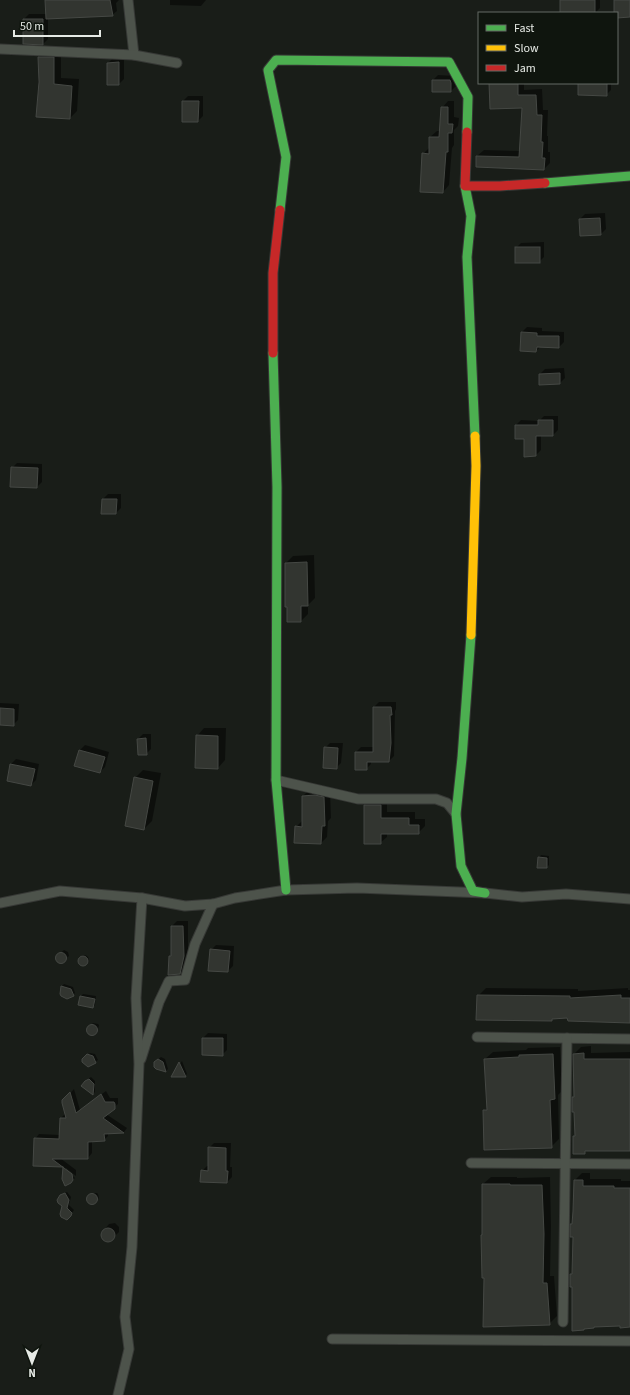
<svg xmlns="http://www.w3.org/2000/svg" width="630" height="1395" font-family="'Source Sans 3',sans-serif">
  <rect width="100%" height="100%" fill="#191d18"/>
  <g fill="#0007">
    <polygon points="57,0 119,0 116,3 117,11 112,15 48,18 48,39 43,44 24,43 24,19 29,14 47,14"/>
    <polygon points="170,0 206,0 201,6 170,5"/>
    <polygon points="561,0 600,0 600,8 595,13 561,13"/>
    <polygon points="46,50 61,51 61,78 79,79 77,111 70,118 37,116 39,57"/>
    <polygon points="113,58 124,58 124,79 119,84 108,63"/>
    <polygon points="438,75 455,76 456,86 451,91 433,80"/>
    <polygon points="490,83 524,83 524,90 542,89 543,110 548,110 547,136 548,136 548,152 550,152 550,163 544,169 477,156 484,150 521,151 523,107"/>
    <polygon points="579,83 611,83 611,90 606,95"/>
    <polygon points="188,96 203,96 203,116 198,121 183,101"/>
    <polygon points="448,101 454,101 454,117 459,118 458,126 454,130 454,145 452,148 449,185 443,192 423,154 430,147 430,137 437,131 441,131 442,108"/>
    <polygon points="605,213 606,229 601,234 580,219 585,214"/>
    <polygon points="544,242 544,257 539,262 516,248 521,243"/>
    <polygon points="527,327 542,328 542,331 564,332 564,342 559,347 541,346 536,351 521,350 522,332"/>
    <polygon points="564,368 565,378 560,383 540,374 545,369"/>
    <polygon points="544,416 558,416 558,430 553,435 541,435 541,450 536,455 516,425 521,420 539,421"/>
    <polygon points="17,463 42,464 42,482 37,487 12,468"/>
    <polygon points="108,494 121,494 121,508 116,513 102,513 103,499"/>
    <polygon points="314,555 315,598 308,605 308,614 301,621 286,563 293,556"/>
    <polygon points="379,702 396,702 396,709 395,711 394,756 389,761 371,761 371,764 366,769 356,752 361,747 374,747 374,707"/>
    <polygon points="0,703 19,704 18,720 13,725 0,724"/>
    <polygon points="204,728 226,728 225,760 218,768 197,736"/>
    <polygon points="143,734 151,734 151,749 146,754 138,739"/>
    <polygon points="330,743 343,743 341,763 336,768 325,748"/>
    <polygon points="85,745 109,752 105,767 100,772 76,766 80,750"/>
    <polygon points="16,759 39,764 36,780 31,785 11,764"/>
    <polygon points="143,770 161,773 152,821 144,829 135,778"/>
    <polygon points="310,789 330,791 331,818 328,821 327,837 321,843 296,827 303,820 303,796"/>
    <polygon points="372,799 387,799 387,812 415,812 415,819 425,819 425,826 418,833 387,833 387,837 380,843 365,805"/>
    <polygon points="541,855 549,856 549,865 547,867 539,858"/>
    <polygon points="177,921 188,921 188,951 185,968 180,973 170,956 172,954 172,926"/>
    <polygon points="216,945 234,946 233,966 228,971 211,950"/>
    <polygon points="64,950 68,952 69,956 61,962 57,958 57,956"/>
    <circle cx="84" cy="960" r="5"/>
    <polygon points="64,984 73,987 75,993 73,995 62,986"/>
    <polygon points="486,988 578,989 578,991 628,988 628,990 630,990 630,1021 568,1017 554,1017 551,1020 478,996"/>
    <polygon points="83,994 96,996 95,1005 93,1007 79,1004 81,996"/>
    <polygon points="93,1023 98,1024 99,1025 98,1030 94,1034 89,1033 88,1031 89,1027"/>
    <polygon points="208,1033 227,1034 227,1050 222,1055 203,1038"/>
    <polygon points="591,1046 591,1053 630,1052 630,1150 588,1150 584,1153 574,1153 574,1136 576,1134 573,1097 575,1096 574,1054 581,1047"/>
    <polygon points="560,1047 562,1091 558,1095 559,1139 551,1147 484,1111 488,1107 485,1059 493,1052 526,1050 528,1048"/>
    <polygon points="90,1053 95,1054 98,1060 95,1062 83,1059"/>
    <polygon points="161,1057 165,1059 168,1069 166,1071 156,1068 154,1064 157,1060"/>
    <polygon points="182,1061 187,1074 185,1076 172,1076"/>
    <polygon points="91,1077 95,1081 95,1092 93,1094 85,1081"/>
    <polygon points="74,1089 80,1110 106,1091 110,1098 118,1098 118,1104 106,1114 127,1128 124,1132 108,1133 108,1136 104,1140 92,1141 92,1153 88,1158 60,1158 76,1170 76,1176 66,1168 66,1170 75,1178 71,1182 63,1179 64,1166 34,1165 35,1139 39,1134 60,1135 61,1118 65,1114 63,1101"/>
    <polygon points="214,1143 231,1143 230,1167 232,1167 232,1177 227,1182 202,1171 207,1166 209,1166 209,1148"/>
    <polygon points="582,1173 590,1173 590,1179 621,1179 621,1181 630,1181 630,1326 621,1325 595,1326 594,1327 586,1327 584,1329 573,1330 573,1286 571,1274 573,1272 574,1236 571,1225 573,1223 575,1180"/>
    <polygon points="491,1177 517,1177 517,1178 550,1177 551,1226 550,1276 554,1276 557,1316 549,1324 485,1277 483,1235 483,1184"/>
    <polygon points="67,1192 71,1197 69,1205 74,1210 69,1217 61,1195"/>
    <polygon points="92,1193 97,1193 98,1194 99,1198 93,1204 89,1202 88,1200"/>
    <polygon points="115,1223 119,1227 119,1232 111,1240 109,1241 104,1239 102,1235 104,1230 109,1224"/>
  </g>
  <g fill="#323530" stroke="#454844">
    <polygon points="45,0 110,0 113,16 46,19"/>
    <rect x="560" y="0" width="35" height="13"/>
    <polygon points="614,0 630,0 630,17 617,18 617,13 614,13"/>
    <polygon points="23,19 43,19 43,45 23,44"/>
    <polygon points="38,57 54,57 54,84 72,86 70,119 36,117 39,82"/>
    <polygon points="119,62 119,85 107,85 107,63"/>
    <polygon points="432,80 450,80 451,83 451,92 432,92"/>
    <polygon points="489,83 518,83 518,95 536,95 537,115 542,115 541,142 543,142 542,158 545,158 544,170 476,167 476,156 519,157 522,108 490,109"/>
    <polygon points="578,83 607,83 607,96 578,95"/>
    <polygon points="182,101 199,101 198,122 182,122"/>
    <polygon points="441,107 448,107 448,124 453,124 452,133 448,133 448,152 446,152 443,193 420,192 422,153 429,154 429,137 439,137"/>
    <polygon points="600,218 601,235 580,236 579,219"/>
    <rect x="515" y="247" width="25" height="16"/>
    <polygon points="521,332 537,333 537,336 559,336 559,348 537,347 536,352 520,351"/>
    <polygon points="560,373 560,384 539,385 539,374"/>
    <polygon points="538,420 553,420 553,436 536,436 536,456 524,457 524,439 515,439 515,425 538,425"/>
    <polygon points="11,467 38,468 37,488 10,487"/>
    <polygon points="102,499 117,499 116,514 101,514"/>
    <polygon points="307,562 308,606 301,606 301,622 287,622 287,607 285,607 285,563"/>
    <polygon points="373,707 391,707 392,715 390,715 391,743 389,762 367,762 367,770 355,770 355,752 373,752"/>
    <polygon points="0,708 14,709 14,726 0,725"/>
    <polygon points="196,735 218,736 218,769 195,768"/>
    <polygon points="146,738 147,755 138,755 137,739"/>
    <polygon points="324,747 338,748 337,769 323,768"/>
    <polygon points="79,750 105,757 100,773 74,766"/>
    <polygon points="10,764 35,769 31,786 7,781"/>
    <polygon points="134,777 153,781 144,830 125,826"/>
    <polygon points="315,795 324,797 325,826 322,826 321,844 294,843 295,826 302,827 302,796"/>
    <polygon points="364,805 381,805 381,818 409,818 409,825 419,825 419,834 381,834 381,844 364,844"/>
    <polygon points="538,857 547,858 547,868 537,868"/>
    <polygon points="171,926 183,926 184,956 180,974 168,975 169,956 171,956"/>
    <polygon points="210,949 230,951 228,972 208,971"/>
    <circle cx="61" cy="958" r="5.5"/>
    <circle cx="83" cy="961" r="5"/>
    <polygon points="61,986 71,989 74,996 67,999 61,996 60,994"/>
    <polygon points="477,995 570,996 570,998 621,995 621,998 630,998 630,1023 568,1021 567,1018 552,1019 552,1021 476,1020"/>
    <polygon points="80,996 95,999 93,1008 78,1005"/>
    <circle cx="92" cy="1030" r="5.5"/>
    <polygon points="202,1038 223,1038 223,1056 202,1055"/>
    <polygon points="584,1053 584,1059 630,1059 630,1151 585,1151 585,1154 573,1154 573,1136 575,1136 574,1112 572,1112 572,1097 574,1097 573,1054"/>
    <polygon points="87,1054 93,1056 96,1063 88,1067 82,1062 82,1059"/>
    <polygon points="553,1054 555,1099 550,1100 552,1148 484,1150 483,1110 487,1110 484,1059 519,1057 519,1055"/>
    <polygon points="158,1059 163,1062 166,1072 156,1069 154,1067 154,1062"/>
    <polygon points="179,1062 186,1077 171,1077"/>
    <polygon points="89,1079 94,1084 93,1095 81,1086 85,1081"/>
    <polygon points="70,1092 76,1113 101,1094 105,1102 114,1102 115,1104 115,1109 103,1118 124,1133 104,1134 105,1141 88,1142 88,1159 52,1159 72,1174 73,1180 71,1183 65,1186 62,1179 63,1167 33,1166 34,1138 59,1139 60,1118 66,1118 62,1103 62,1100"/>
    <polygon points="208,1147 226,1148 226,1171 228,1171 227,1183 200,1182 201,1170 208,1171"/>
    <polygon points="574,1180 583,1180 583,1186 614,1186 614,1188 630,1188 630,1327 620,1328 620,1326 594,1327 594,1328 584,1329 584,1330 572,1331 572,1287 570,1287 570,1274 572,1274 573,1237 570,1237 570,1224 572,1224 573,1211"/>
    <polygon points="482,1184 510,1184 510,1185 542,1185 544,1234 543,1283 547,1283 550,1325 483,1327 484,1278 482,1278 481,1235 482,1235"/>
    <polygon points="65,1193 69,1200 67,1208 72,1213 71,1216 67,1220 61,1217 60,1214 62,1206 58,1203 57,1200 60,1195"/>
    <circle cx="92" cy="1199" r="5.5"/>
    <circle cx="108" cy="1235" r="7"/>
  </g>
  <g fill="none" stroke-linecap="round" stroke-linejoin="round">
    <defs>
      <g id="street">
        <polyline points="128,0 134,55"/>
        <polyline points="0,49 134,55 177,63"/>
        <polyline points="276,780 358,799 436,799 447,803 456,814"/>
        <polyline points="0,903 60,891 142,898 185,906 213,904 235,898 286,890 357,888 485,893 522,897 566,894 630,899"/>
        <polyline points="477,1037 630,1039"/>
        <polyline points="141,1059 159,1002 169,981 185,980 195,944 213,904"/>
        <polyline points="471,1163 630,1164"/>
        <polyline points="563,1322 567,1038"/>
        <polyline points="332,1339 630,1341"/>
        <polyline points="118,1395 129,1349 125,1317 132,1247 139,1064 136,998 142,898"/>
      </g>
      <g id="fast">
        <polyline points="545,183 630,176"/>
        <polyline points="465,186 471,216 467,257 475,436"/>
        <polyline points="280,210 286,157 268,70 276,60 449,62 468,97 467,132"/>
        <polyline points="273,353 277,487 276,780 286,890"/>
        <polyline points="471,635 462,758 456,814 461,866 473,891 485,893"/>
      </g>
      <polyline id="slow" points="471,635 476,466 475,436"/>
      <g id="jam">
        <polyline points="467,132 465,186 500,186 545,183"/>
        <polyline points="273,353 273,273 280,210"/>
      </g>
    </defs>
    <use href="#street" stroke="#373936" stroke-width="11"/>
    <use href="#fast" stroke="#373936" stroke-width="11"/>
    <use href="#slow" stroke="#373936" stroke-width="11"/>
    <use href="#jam" stroke="#373936" stroke-width="11"/>
    <use href="#street" stroke="#4d534b" stroke-width="9"/>
    <use href="#fast" stroke="#4caf50" stroke-width="9"/>
    <use href="#slow" stroke="#ffc107" stroke-width="9"/>
    <use href="#jam" stroke="#c62828" stroke-width="9"/>
  </g>
  <rect x="478" y="12" width="140" height="72" fill="#0f150e" stroke="#656a64"/>
  <rect x="486" y="25" width="20" height="6" fill="#4caf50" stroke="#656a64"/>
  <text x="514" y="32" font-size="12" fill="#e6eae5">Fast</text>
  <rect x="486" y="45" width="20" height="6" fill="#ffc107" stroke="#656a64"/>
  <text x="514" y="52" font-size="12" fill="#e6eae5">Slow</text>
  <rect x="486" y="65" width="20" height="6" fill="#c62828" stroke="#656a64"/>
  <text x="514" y="72" font-size="12" fill="#e6eae5">Jam</text>
  <g transform="translate(32 1363) rotate(180)" stroke="#0f150e" stroke-width="3" paint-order="stroke">
  <path d="M0-3L7 15L0 10L-7 15Z" fill="#e6eae5"/>
  <text y="-6" font-size="11" font-weight="bold" text-anchor="middle" fill="#e6eae5">N</text>
  </g>
  <path d="M14 30v6h86v-6" fill="none" stroke="#e6eae5" stroke-width="2"/>
  <text x="20" y="30" font-size="12" fill="#e6eae5" stroke="#0f150e" stroke-width="3" paint-order="stroke">50 m</text>
</svg>
